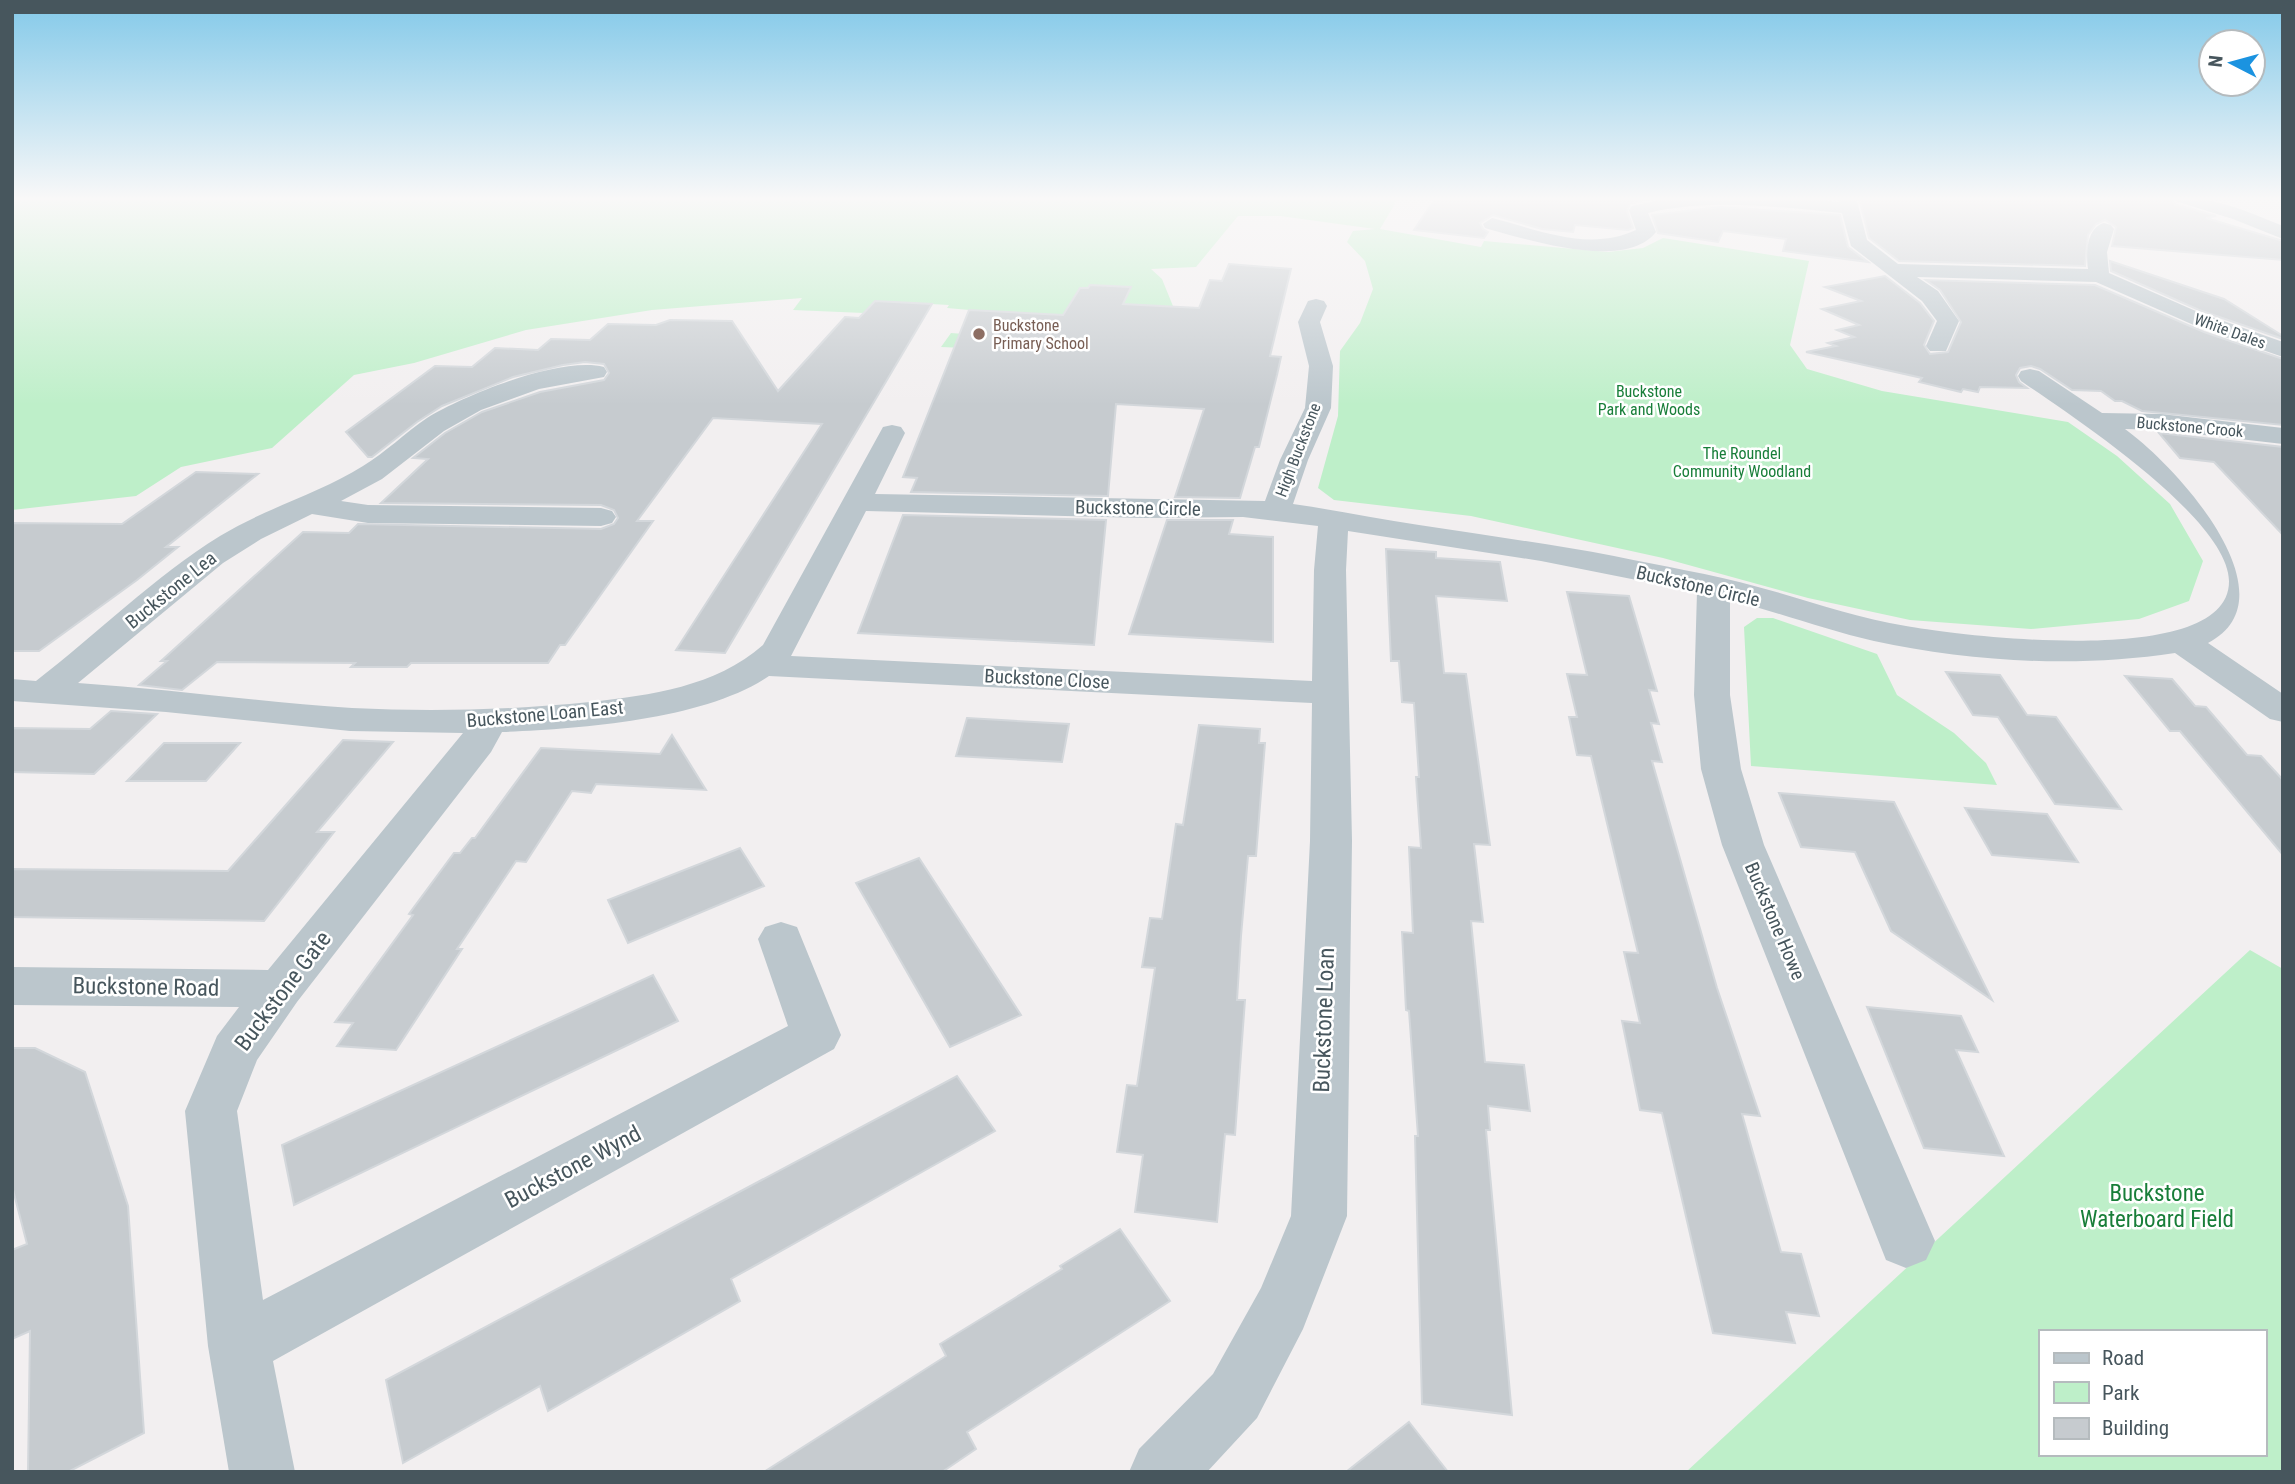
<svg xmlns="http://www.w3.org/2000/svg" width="2295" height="1484" font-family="'Roboto Condensed',sans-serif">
  <rect width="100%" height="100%" fill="#f2eff0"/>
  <g fill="#beefc9" fill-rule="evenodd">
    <polygon points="12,197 1399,197 1380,229 1481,247 1484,241 1608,252 1643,248 1663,238 1809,261 1790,345 1807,369 1882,391 2068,422 2117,456 2170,504 2203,561 2189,601 2139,619 2031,629 1910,620 1808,598 1663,558 1471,516 1334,500 1318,488 1338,416 1340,351 1360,323 1373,289 1365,261 1347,242 1353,231 1375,229 1280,216 1238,216 1196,267 1151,269 1162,279 1194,358 941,347 951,333 977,335 992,312 947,308 949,305 875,301 864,313 793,310 802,298 652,310 526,330 414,363 354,375 272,448 181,467 136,496 12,510"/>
    <polygon points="1757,618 1773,618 1877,654 1897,695 1954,733 1986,763 1997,785 1751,766 1744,627"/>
    <path d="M 2250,950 L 2283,969 L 2283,1472 L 1686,1472 ZM 2041,1332 L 2265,1332 L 2265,1454 L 2041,1454 Z"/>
  </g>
  <g fill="#c6cbcf" stroke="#d3d7db" stroke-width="2">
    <polygon points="1436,197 1659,197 1630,204 1627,211 1633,228 1628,230 1575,225 1573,232 1542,229 1493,215 1480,223 1483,229 1488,232 1484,238 1414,230"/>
    <polygon points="1859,197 2170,197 2174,204 2216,216 2206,218 2283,241 2283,260 2112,246 2116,227 2105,220 2096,224 2088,235 2085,266 1899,261 1869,238"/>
    <polygon points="1720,207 1840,215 1848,247 1868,262 1783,251 1786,239 1723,231 1718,242 1658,233 1652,215"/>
    <polygon points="2110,261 2224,299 2283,336 2283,339 2199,310 2111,271"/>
    <polygon points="1229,264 1291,269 1270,356 1281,357 1277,375 1259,447 1255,447 1240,498 1175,497 1204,409 1116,404 1108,496 911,492 917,478 903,477 969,310 1063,315 1080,288 1088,288 1090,285 1131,287 1123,304 1199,308 1210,280 1222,281"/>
    <polygon points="1885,276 1920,303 1934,321 1924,345 1930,354 1948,352 1961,322 1940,290 1926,280 2095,285 2204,332 2283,359 2283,425 2142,411 2122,401 2115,401 2101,391 2072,390 2040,369 2031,366 2020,368 2016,375 2019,382 2027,388 1980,387 1978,392 1963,389 1961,392 1919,382 1922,378 1806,352 1836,346 1828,343 1854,337 1837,330 1859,325 1822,309 1861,301 1825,287"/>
    <polygon points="875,301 932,304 725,653 676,650 822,424 713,418 637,521 653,521 565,645 560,645 548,663 411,663 407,667 351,667 355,663 217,662 182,690 139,685 167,661 161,661 303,532 349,533 358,524 601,529 614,524 618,518 614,510 601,505 381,503 428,459 413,458 445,433 482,412 540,392 604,380 609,373 604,364 585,362 563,365 513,377 442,406 417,422 372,457 368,457 346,432 435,366 472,367 495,348 538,350 551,339 590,340 608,324 656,325 670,320 732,321 778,391 845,317 859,318"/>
    <polygon points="2159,433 2283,447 2283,535 2214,462 2180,458"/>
    <polygon points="196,472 258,474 166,547 178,547 137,580 39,651 12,651 12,523 122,524"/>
    <polygon points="903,515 1106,520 1094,645 858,633"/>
    <polygon points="1167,520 1233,520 1229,534 1273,537 1273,642 1129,634"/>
    <polygon points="1386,549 1436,552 1436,558 1500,562 1507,601 1436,596 1444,673 1466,674 1490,845 1474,844 1483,922 1471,921 1485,1062 1524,1065 1530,1111 1488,1106 1490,1130 1486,1130 1512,1415 1422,1404 1415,1136 1418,1136 1409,1011 1406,1010 1402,932 1413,933 1409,847 1421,848 1416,777 1419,777 1414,703 1402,702 1399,661 1391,661"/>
    <polygon points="1567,592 1629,596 1657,691 1649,690 1659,724 1651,723 1662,762 1652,761 1717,988 1760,1116 1742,1114 1781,1252 1801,1254 1819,1316 1786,1312 1795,1343 1713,1333 1662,1113 1640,1110 1622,1021 1640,1023 1624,952 1638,953 1591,756 1577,755 1569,717 1577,717 1567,674 1587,675"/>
    <polygon points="1946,672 2000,675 2027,715 2056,717 2121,809 2055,804 1998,717 1973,715"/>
    <polygon points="2125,676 2172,679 2195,706 2206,707 2247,755 2261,756 2283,780 2283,855 2180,731 2170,731"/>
    <polygon points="111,711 157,714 94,774 12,772 12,728 90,729"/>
    <polygon points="967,718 1069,724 1062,762 956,756"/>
    <polygon points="1199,725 1260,729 1259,743 1265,743 1256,856 1248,856 1241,936 1237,1000 1245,1000 1235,1135 1225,1134 1217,1222 1135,1212 1143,1155 1117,1152 1127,1085 1137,1086 1155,968 1142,967 1150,918 1162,919 1176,824 1183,825"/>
    <polygon points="672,735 706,790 596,784 591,793 572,791 526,862 516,861 457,949 462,949 396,1050 337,1046 353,1023 335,1022 413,915 409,914 454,853 460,853 472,838 475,838 541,748 660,754"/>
    <polygon points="343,740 393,742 317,832 334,832 264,921 12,917 12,869 228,871"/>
    <polygon points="164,743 240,743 206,781 127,781"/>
    <polygon points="1779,793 1894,802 1992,1000 1891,931 1855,852 1801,847"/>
    <polygon points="1965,808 2047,814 2078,862 1992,855"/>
    <polygon points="740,848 764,886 628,943 608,900"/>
    <polygon points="919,858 1021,1015 950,1047 856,883"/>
    <polygon points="653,975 678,1021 294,1205 282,1145"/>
    <polygon points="1867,1007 1961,1016 1978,1052 1956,1050 2004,1156 1924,1148"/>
    <polygon points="12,1048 35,1048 85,1072 128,1206 144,1433 68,1472 28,1472 30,1331 12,1339 12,1250 27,1244 12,1186"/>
    <polygon points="957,1076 995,1131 731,1279 740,1301 548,1411 540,1386 403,1463 386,1380"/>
    <polygon points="1120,1229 1170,1301 967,1432 976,1449 942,1472 764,1472 946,1356 940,1344 1062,1269 1060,1266"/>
    <polygon points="1409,1422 1448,1472 1346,1472"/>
  </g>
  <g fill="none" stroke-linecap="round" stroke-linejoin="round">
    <g fill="#bbc6cc" fill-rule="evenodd">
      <path d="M 1673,197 L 1789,197 L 1839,202 L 1838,197 L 1856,197 L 1867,240 L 1898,264 L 2088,269 C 2086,254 2086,228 2104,223 L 2111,225 L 2114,229 L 2107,252 L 2109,273 L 2198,312 L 2283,342 L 2283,357 L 2205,330 L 2096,282 L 1917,277 L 1938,291 L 1959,321 L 1946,351 L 1930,351 L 1926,346 L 1937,321 L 1922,301 L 1851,246 L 1842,213 C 1778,207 1711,198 1648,213 L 1656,232 C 1625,272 1525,239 1485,228 L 1483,224 L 1492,218 C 1539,230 1589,252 1636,230 L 1629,210 L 1632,206 Z"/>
      <path d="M 2172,197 C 2215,197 2244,210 2283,226 L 2283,239 L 2233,219 L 2175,201 Z"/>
      <path d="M 1316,299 L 1324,301 L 1327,306 L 1320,322 L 1333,366 L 1331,408 L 1308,460 L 1293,504 C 1335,510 1377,519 1419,525 C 1484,535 1550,544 1614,556 C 1662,566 1711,574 1758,587 C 1808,600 1855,618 1906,626 C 1962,636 2230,670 2229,581 C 2228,518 2071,415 2021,381 L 2018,376 L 2021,371 L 2030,369 L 2039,371 L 2102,413 L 2161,414 L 2283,428 L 2283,444 L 2161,430 L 2125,429 C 2179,468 2295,598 2208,643 L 2283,694 L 2283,722 L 2270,719 L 2175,653 C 2077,668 1971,662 1874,641 C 1825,630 1778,612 1730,600 L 1730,695 L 1741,769 L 1764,845 L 1935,1241 L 1926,1260 L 1906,1268 L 1886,1260 L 1722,845 L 1701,769 L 1694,695 L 1697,592 L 1541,561 L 1348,531 L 1346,570 L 1352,841 L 1347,1216 L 1303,1329 L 1257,1418 L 1207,1472 L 1129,1472 L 1139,1449 L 1213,1374 L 1261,1288 L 1291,1216 L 1310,841 L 1312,703 L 769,676 C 705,720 578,729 502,732 L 491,752 L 297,1002 L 257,1060 L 237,1111 L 263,1300 L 788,1026 L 758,939 L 765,927 L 781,922 L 797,927 L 841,1035 L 834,1049 L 273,1361 L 295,1472 L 229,1472 L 208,1346 L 185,1111 L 217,1036 L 239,1007 L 12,1005 L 12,967 L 268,970 L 463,733 L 350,731 L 166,712 L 12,701 L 12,679 L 36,681 C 97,634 154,577 220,536 C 266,508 318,494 363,466 C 386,452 405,433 427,418 C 465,395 560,356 604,367 L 607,372 L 604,377 L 539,389 L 481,410 L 444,431 L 382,479 L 341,501 L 368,505 L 601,508 L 612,511 L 616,517 L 612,523 L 601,526 L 368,523 L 312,514 L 261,539 L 223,563 L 78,683 C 169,689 260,702 352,708 C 431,712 511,710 590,702 C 651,695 715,687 763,645 L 883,427 L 892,425 L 901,427 L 905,433 L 875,494 L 1265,501 L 1280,460 L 1305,408 L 1309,366 L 1298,322 L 1308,301 ZM 866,511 L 1144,518 L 1243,517 L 1318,526 L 1314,570 L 1312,681 L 791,656 Z"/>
    </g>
  </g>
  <linearGradient id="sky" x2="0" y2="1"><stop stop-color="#83c9e9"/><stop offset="0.49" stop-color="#f9f8f8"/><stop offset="1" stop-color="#f9f8f8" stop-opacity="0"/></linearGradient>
  <rect width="2295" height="405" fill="url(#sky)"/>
  <circle fill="#8d6e63" stroke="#fff" stroke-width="2.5" cx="979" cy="334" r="7"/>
  <g text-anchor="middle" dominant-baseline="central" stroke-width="5" stroke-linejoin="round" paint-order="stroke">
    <g font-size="16" fill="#785e54" stroke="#fff" text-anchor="start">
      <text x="993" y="325">Buckstone<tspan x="993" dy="18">Primary School</tspan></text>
    </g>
    <g font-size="16" fill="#47565d" stroke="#fff">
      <text transform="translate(2230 331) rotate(20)">White Dales</text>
      <text transform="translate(2190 427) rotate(5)">Buckstone Crook</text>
      <text transform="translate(1298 450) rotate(-69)">High Buckstone</text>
    </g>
    <g font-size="16" fill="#187e39" stroke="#fff">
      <text x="1649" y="391">Buckstone<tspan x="1649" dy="18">Park and Woods</tspan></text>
      <text x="1742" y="453">The Roundel<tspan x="1742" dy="18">Community Woodland</tspan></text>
    </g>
    <g font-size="19" fill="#47565d" stroke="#fff">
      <text transform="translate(1138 508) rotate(1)">Buckstone Circle</text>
      <text transform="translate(1698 586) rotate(13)">Buckstone Circle</text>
      <text transform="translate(171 590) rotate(-39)">Buckstone Lea</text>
      <text transform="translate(1047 679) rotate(3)">Buckstone Close</text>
      <text transform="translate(545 714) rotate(-5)">Buckstone Loan East</text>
      <text transform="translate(1775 921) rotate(67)">Buckstone Howe</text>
    </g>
    <g font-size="23" fill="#47565d" stroke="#fff">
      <text transform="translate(146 987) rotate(1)">Buckstone Road</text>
      <text transform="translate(283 991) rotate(-53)">Buckstone Gate</text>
      <text transform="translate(1324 1020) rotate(-88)">Buckstone Loan</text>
      <text transform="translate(573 1167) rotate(-28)">Buckstone Wynd</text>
    </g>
    <g font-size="23" fill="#187e39" stroke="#fff">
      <text x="2157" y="1193">Buckstone<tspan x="2157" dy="26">Waterboard Field</tspan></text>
    </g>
  </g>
  <rect width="2295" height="1484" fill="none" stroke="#47565d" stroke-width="28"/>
  <rect x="2039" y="1330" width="228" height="126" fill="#ffffff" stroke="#b5bbbe" stroke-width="2"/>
  <rect x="2054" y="1353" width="35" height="10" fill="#bbc6cc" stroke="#b5bbbe" stroke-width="2"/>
  <text x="2102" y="1365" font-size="21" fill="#47565d">Road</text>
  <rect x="2054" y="1382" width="35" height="21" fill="#beefc9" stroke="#b5bbbe" stroke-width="2"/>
  <text x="2102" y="1400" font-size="21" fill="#47565d">Park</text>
  <rect x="2054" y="1418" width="35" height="21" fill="#c6cbcf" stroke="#b5bbbe" stroke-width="2"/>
  <text x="2102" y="1435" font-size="21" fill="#47565d">Building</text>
  <g transform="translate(2232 63) rotate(276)"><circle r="33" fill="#ffffff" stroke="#b5bbbe" stroke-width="2"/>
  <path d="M0-5L12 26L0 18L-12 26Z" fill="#1b93e0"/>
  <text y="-10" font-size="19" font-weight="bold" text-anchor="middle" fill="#47565d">N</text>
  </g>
</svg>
